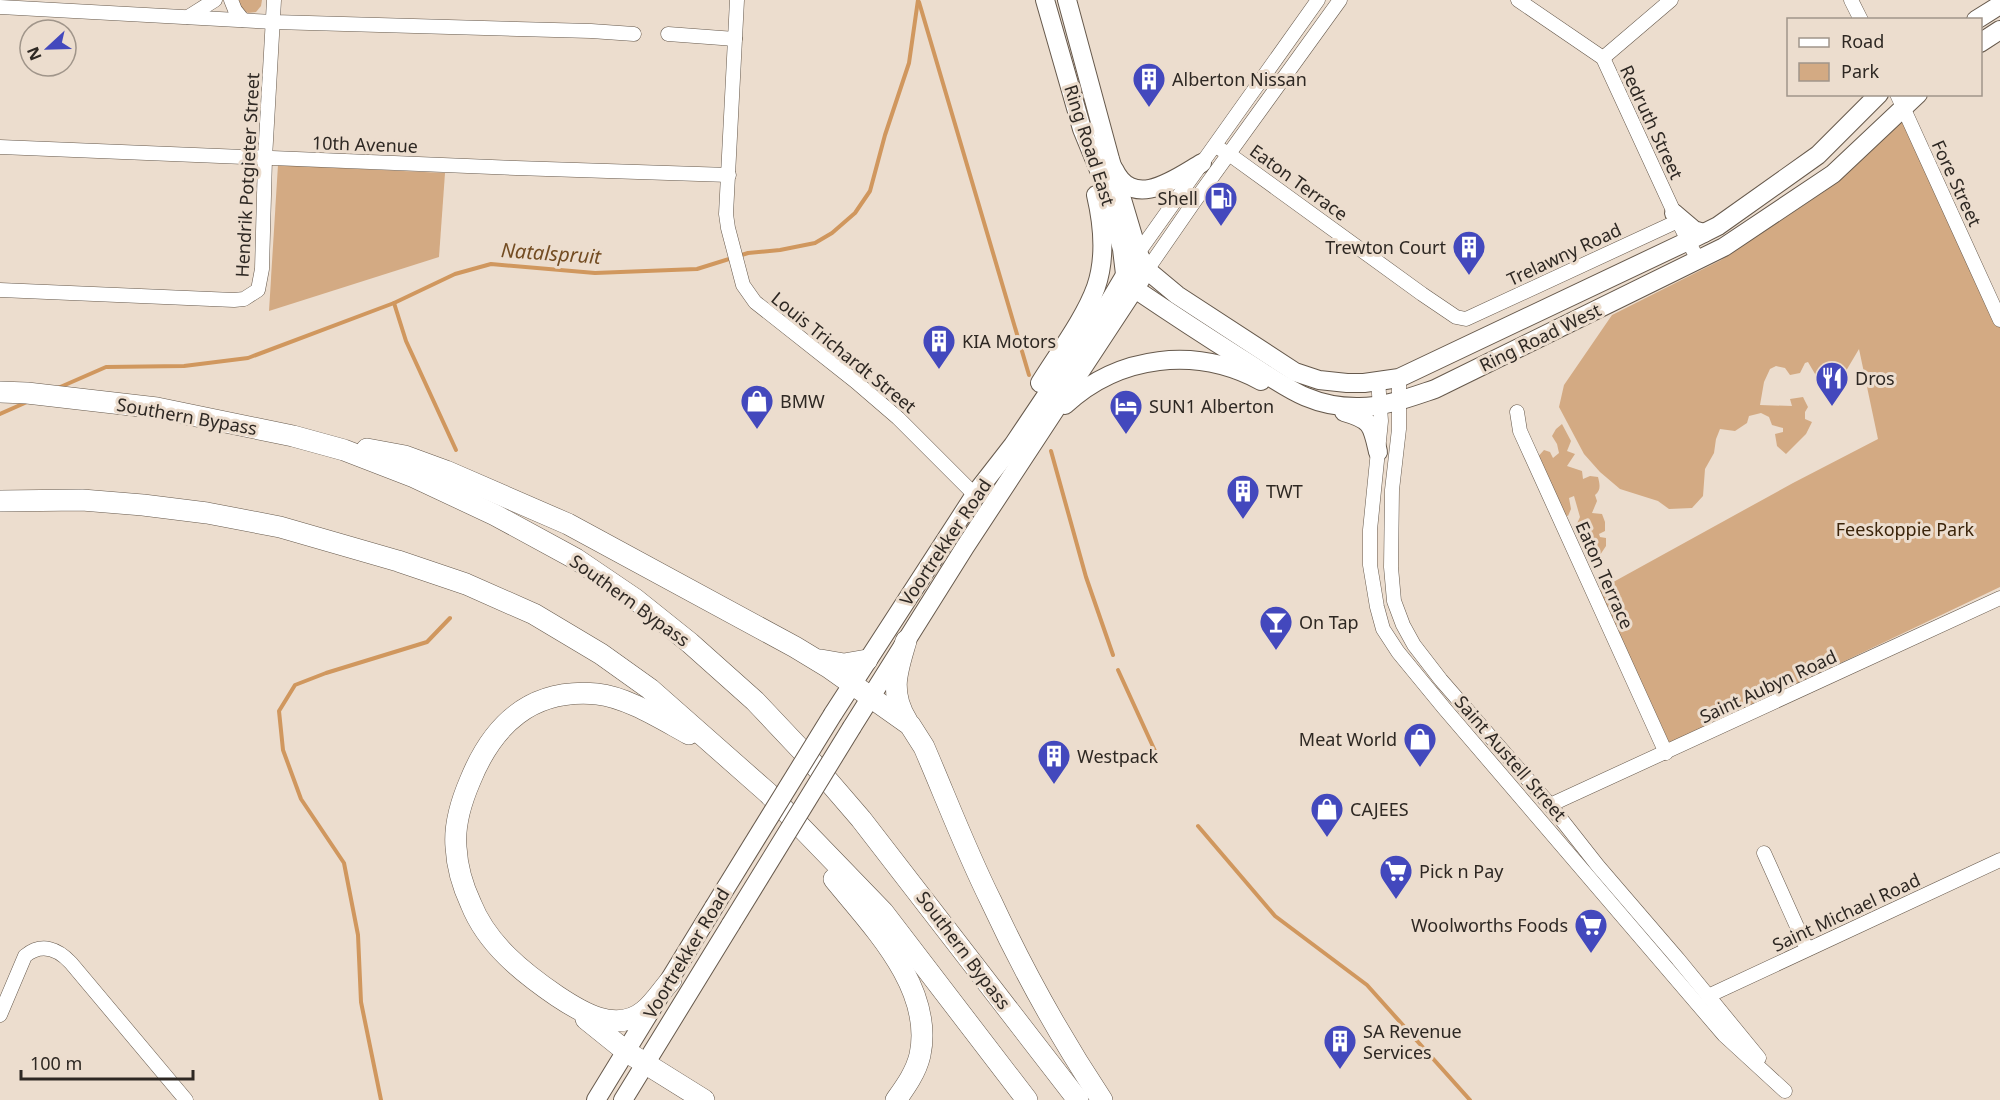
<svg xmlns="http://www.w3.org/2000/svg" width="2000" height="1100" font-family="'Noto Sans',sans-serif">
  <rect width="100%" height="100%" fill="#ecddce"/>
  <g fill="#d3aa83">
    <polygon points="238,0 262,0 261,6 256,12 248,13 240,8"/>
    <polygon points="1902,112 2000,320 2000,587 1668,745 1597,591 1793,483 1878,439 1859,349 1840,381 1836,371 1828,370 1826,380 1818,379 1808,362 1805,363 1800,373 1790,375 1785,368 1776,366 1770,369 1764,382 1760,405 1792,406 1790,399 1803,397 1808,407 1805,412 1805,419 1812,422 1806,434 1786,454 1777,446 1775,434 1783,432 1783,428 1772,425 1769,417 1761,413 1749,416 1747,423 1735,431 1720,429 1716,439 1714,453 1705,469 1703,496 1692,508 1669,509 1658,501 1620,489 1600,472 1584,454 1559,407 1564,385 1612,315 1721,260 1825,191"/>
    <polygon points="278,165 445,173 439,257 269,311"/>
    <path d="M 1562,424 L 1571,441 L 1567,451 L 1575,454 L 1567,466 L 1582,471 L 1583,479 L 1590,476 L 1598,477 C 1600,485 1601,490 1595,495 L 1597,501 L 1592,513 L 1602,514 L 1605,522 L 1605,531 L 1599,534 L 1600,537 L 1606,538 L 1606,546 L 1598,558 L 1590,561 L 1575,528 L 1580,517 L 1574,496 L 1569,498 L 1571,509 L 1568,516 L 1563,514 L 1536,459 L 1544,450 L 1550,452 L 1553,458 L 1559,453 L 1557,444 L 1552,436 L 1556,429 Z"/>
  </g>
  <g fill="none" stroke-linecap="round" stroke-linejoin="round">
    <g stroke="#d0975e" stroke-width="4">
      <polyline points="919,2 1029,375"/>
      <polyline points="394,303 406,341 456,450"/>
      <polyline points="58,388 106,367 184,366 248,358 394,303 455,274 491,264 595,273 697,269 748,253 780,250 815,243 832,233 855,213 870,191 885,135 909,63 918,0"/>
      <polyline points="0,414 27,402"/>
      <polyline points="1051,451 1086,577 1113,655"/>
      <polyline points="1118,670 1155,751"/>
      <polyline points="1198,826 1275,916 1367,985 1470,1100"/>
      <polyline points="381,1100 361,1002 358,935 344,863 301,799 283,750 279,711 295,685 326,673 427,642 450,618"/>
    </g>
    <defs>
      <g id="minor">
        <polyline points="231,0 235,10 243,20"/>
        <polyline points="737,0 726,214 728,228 743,285 755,302 855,381 898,418 975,495"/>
        <polyline points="1518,0 1603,58 1678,221 1698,260"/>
        <polyline points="1851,0 1861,20"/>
        <polyline points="0,7 274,22 591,31 634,34"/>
        <polyline points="188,17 215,0"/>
        <polyline points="668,34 735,39"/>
        <polyline points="1603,58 1671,0"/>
        <polyline points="1897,94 2000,320"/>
        <polyline points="1215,146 1229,154 1422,294 1456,317 1466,319 1678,221"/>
        <polyline points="0,147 516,168 729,175"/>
        <polyline points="1138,253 1318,0"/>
        <polyline points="1147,270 1194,202 1340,0"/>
        <polyline points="0,290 234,300 244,299 258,290 262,269 265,158 274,0"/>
        <polyline points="1399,378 1399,429 1392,490 1391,567 1394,601 1403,625 1414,645 1441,680 1550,805 1598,866 1678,959 1759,1058"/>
        <polyline points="1378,380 1381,421 1370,530 1370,565 1377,607 1383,629 1398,652 1444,708 1724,1035 1785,1091"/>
        <polyline points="1517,412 1520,431 1666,753"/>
        <polyline points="1550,805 2000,598"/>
        <polyline points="1764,853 1807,949"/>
        <polyline points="1708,996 2000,860"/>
        <path d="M 0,1015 L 25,956 C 42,942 58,949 71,963 L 186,1100"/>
      </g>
      <g id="major">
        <path d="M 1045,0 L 1082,129 L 1103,180 L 1122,249 L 1125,274 L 1135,289 C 1169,312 1204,335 1239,357 C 1280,382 1307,408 1359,407 C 1385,407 1411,397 1435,389 L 1724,247 L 1833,174 L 1918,94"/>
        <polyline points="1067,0 1110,159 1138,253 1147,270 1177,295 1295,372 1319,380 1347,383 1364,383 1399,378 1688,241 1718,226 1818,155 1879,94"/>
        <polyline points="1976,20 2000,5"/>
        <polyline points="1980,43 2000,30"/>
        <path d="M 1114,169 C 1134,211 1176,178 1202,163"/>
        <polyline points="1674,213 1694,230 1704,233"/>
        <path d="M 1040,383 C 1058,354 1085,318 1096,287 C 1106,258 1103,225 1096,195"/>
        <path d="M 1065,405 C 1119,355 1196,346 1261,381"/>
        <path d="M 1344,412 C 1372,420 1372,425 1378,452"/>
        <polyline points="833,714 978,490 1013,445 1109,302 1131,265"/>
        <polyline points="852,727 965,547 1141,279"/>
        <polyline points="596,1100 714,907"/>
        <polyline points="623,1100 731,924"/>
      </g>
      <g id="highway">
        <polyline points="0,392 27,393 157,408 293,436 344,450 414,477 495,515 576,559 635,599 690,643 755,701 805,754 861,819 1078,1100"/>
        <path d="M 367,449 L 405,456 L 446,471 L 568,524 L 795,647 L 828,667 L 910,725 L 924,747 C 946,798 966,851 991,901 C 1023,970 1060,1037 1102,1100"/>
        <polyline points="0,501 82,500 143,505 207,513 280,527 398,561 466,584 534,614 601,654 650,689 768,793 883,912 1027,1100"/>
        <path d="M 906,641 C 897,672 889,691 907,721"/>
        <polyline points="821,660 844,664 867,660"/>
        <path d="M 834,879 C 873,927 934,988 920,1055 C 916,1072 906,1086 896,1100"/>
        <path d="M 671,980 C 662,990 654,1003 644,1011 C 616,1034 581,1012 557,996 C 522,972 487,944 471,904 C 463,887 457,866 456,847 C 454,824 461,802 470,781 C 493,724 532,688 597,694 C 627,697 663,720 689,734"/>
        <polyline points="586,1019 627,1052 704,1100"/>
      </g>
    </defs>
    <use href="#minor" stroke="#66594c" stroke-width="15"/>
    <use href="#major" stroke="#66594c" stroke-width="20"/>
    <use href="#highway" stroke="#66594c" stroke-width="22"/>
    <use href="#minor" stroke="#fff" stroke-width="14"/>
    <use href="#major" stroke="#fff" stroke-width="18"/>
    <use href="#highway" stroke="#fff" stroke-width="21"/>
    <defs>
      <g id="major-bridge">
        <polyline points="714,907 833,714"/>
        <polyline points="731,924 852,727"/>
      </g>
    </defs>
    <use href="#major-bridge" stroke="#66594c" stroke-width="20" stroke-linecap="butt"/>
    <use href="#major-bridge" stroke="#fff" stroke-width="18"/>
  </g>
  <defs>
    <symbol id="building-pin" viewBox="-11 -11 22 30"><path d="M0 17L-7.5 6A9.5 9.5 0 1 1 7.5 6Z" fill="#4348bd" stroke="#ecddce"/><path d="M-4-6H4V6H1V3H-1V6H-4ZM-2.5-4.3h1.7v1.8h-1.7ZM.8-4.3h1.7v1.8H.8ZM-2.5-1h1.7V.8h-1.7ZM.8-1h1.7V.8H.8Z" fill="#fff"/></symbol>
    <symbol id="fuel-pin" viewBox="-11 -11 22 30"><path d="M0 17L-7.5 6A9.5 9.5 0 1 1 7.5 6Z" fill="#4348bd" stroke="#ecddce"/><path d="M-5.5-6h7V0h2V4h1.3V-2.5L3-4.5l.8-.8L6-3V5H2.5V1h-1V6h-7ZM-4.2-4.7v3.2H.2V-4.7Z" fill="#fff"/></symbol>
    <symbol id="restaurant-pin" viewBox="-11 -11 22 30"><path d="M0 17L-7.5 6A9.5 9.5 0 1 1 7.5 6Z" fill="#4348bd" stroke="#ecddce"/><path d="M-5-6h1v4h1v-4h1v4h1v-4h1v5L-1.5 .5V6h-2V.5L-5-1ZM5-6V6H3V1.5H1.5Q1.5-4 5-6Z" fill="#fff"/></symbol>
    <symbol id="shop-pin" viewBox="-11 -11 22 30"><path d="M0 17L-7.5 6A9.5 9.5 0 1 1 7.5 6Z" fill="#4348bd" stroke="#ecddce"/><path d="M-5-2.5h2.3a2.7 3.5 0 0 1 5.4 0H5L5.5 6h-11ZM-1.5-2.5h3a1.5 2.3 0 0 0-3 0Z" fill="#fff"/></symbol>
    <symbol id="hotel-pin" viewBox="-11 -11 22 30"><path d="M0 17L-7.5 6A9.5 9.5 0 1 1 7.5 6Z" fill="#4348bd" stroke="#ecddce"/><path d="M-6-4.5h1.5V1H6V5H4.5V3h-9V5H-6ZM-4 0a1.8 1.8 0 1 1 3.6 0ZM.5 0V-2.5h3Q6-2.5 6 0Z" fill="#fff"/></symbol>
    <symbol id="bar-pin" viewBox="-11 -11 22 30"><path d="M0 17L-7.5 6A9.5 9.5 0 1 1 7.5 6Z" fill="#4348bd" stroke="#ecddce"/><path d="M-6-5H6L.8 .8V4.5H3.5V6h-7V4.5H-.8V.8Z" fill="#fff"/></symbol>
    <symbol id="supermarket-pin" viewBox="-11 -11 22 30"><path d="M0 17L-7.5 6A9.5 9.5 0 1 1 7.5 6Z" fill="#4348bd" stroke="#ecddce"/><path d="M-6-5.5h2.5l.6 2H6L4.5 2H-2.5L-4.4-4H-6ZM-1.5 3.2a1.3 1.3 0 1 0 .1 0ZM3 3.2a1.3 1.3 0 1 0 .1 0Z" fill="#fff"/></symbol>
  </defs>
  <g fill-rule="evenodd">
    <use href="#building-pin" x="1130" y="60" width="38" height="52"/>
    <use href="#fuel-pin" x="1202" y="179" width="38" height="52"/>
    <use href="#building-pin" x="1450" y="228" width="38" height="52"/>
    <use href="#building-pin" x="920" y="322" width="38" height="52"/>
    <use href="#restaurant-pin" x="1813" y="359" width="38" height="52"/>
    <use href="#shop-pin" x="738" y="382" width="38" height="52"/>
    <use href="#hotel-pin" x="1107" y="387" width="38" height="52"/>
    <use href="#building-pin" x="1224" y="472" width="38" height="52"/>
    <use href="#bar-pin" x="1257" y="603" width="38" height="52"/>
    <use href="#shop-pin" x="1401" y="720" width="38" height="52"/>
    <use href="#building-pin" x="1035" y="737" width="38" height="52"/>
    <use href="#shop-pin" x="1308" y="790" width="38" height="52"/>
    <use href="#supermarket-pin" x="1377" y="852" width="38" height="52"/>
    <use href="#supermarket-pin" x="1572" y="906" width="38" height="52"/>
    <use href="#building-pin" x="1321" y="1022" width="38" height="52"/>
  </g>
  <g text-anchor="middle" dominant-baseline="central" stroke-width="6" stroke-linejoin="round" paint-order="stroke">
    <g font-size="18" fill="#2e2823" stroke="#ecddce" text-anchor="start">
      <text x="1172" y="79">Alberton Nissan</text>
      <text x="1198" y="198" text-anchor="end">Shell</text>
      <text x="1446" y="247" text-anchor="end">Trewton Court</text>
      <text x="962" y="341">KIA Motors</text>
      <text x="1855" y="378">Dros</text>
      <text x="780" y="401">BMW</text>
      <text x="1149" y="406">SUN1 Alberton</text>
      <text x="1266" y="491">TWT</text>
      <text x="1299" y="622">On Tap</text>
      <text x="1397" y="739" text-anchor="end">Meat World</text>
      <text x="1077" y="756">Westpack</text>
      <text x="1350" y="809">CAJEES</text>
      <text x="1419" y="871">Pick n Pay</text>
      <text x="1568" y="925" text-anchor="end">Woolworths Foods</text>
      <text x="1363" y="1031">SA Revenue<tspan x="1363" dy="21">Services</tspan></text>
    </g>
    <g font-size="18" fill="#2e2823" stroke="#ecddce">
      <text transform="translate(1652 122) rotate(65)">Redruth Street</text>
      <text transform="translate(365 144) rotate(2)">10th Avenue</text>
      <text transform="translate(1090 145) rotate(72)">Ring Road East</text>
      <text transform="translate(247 175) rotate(-87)">Hendrik Potgieter Street</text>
      <text transform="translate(1299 182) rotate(36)">Eaton Terrace</text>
      <text transform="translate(1957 183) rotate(65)">Fore Street</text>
      <text transform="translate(1564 254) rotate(-25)">Trelawny Road</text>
      <text transform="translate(1540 337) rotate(-26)">Ring Road West</text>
      <text transform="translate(844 352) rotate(39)">Louis Trichardt Street</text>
      <text transform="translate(187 416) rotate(10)">Southern Bypass</text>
      <text transform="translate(945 542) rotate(-56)">Voortrekker Road</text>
      <text transform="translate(1605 575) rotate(66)">Eaton Terrace</text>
      <text transform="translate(630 600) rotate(36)">Southern Bypass</text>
      <text transform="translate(1768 686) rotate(-25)">Saint Aubyn Road</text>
      <text transform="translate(1511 758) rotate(49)">Saint Austell Street</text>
      <text transform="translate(1846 912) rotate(-25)">Saint Michael Road</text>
      <text transform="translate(964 950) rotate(53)">Southern Bypass</text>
      <text transform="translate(686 953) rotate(-59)">Voortrekker Road</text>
    </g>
    <g font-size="18" fill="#3b240a" stroke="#ecddce">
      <text x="1905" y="529">Feeskoppie Park</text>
    </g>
    <g font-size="20" font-style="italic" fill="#734c22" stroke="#ecddce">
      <text transform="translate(551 253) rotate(4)">Natalspruit</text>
    </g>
  </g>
  <rect x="1787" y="18" width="195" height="78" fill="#ecddce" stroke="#a0958a" stroke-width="1.5"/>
  <rect x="1799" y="38" width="30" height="9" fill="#ffffff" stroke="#a0958a" stroke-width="1.5"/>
  <text x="1841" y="48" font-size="18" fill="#2e2823">Road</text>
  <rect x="1799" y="63" width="30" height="18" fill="#d3aa83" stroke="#a0958a" stroke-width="1.5"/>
  <text x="1841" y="78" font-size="18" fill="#2e2823">Park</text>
  <g transform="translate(48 48) rotate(248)"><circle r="28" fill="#ecddce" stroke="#a0958a" stroke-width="1.5"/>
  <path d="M0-4.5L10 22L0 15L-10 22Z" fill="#4348bd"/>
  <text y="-9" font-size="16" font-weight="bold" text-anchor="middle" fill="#2e2823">N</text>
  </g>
  <path d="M21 1070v9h172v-9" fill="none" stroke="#2e2823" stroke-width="3"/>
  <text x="30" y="1070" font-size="18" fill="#2e2823" stroke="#ecddce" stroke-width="4.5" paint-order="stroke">100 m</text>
</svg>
